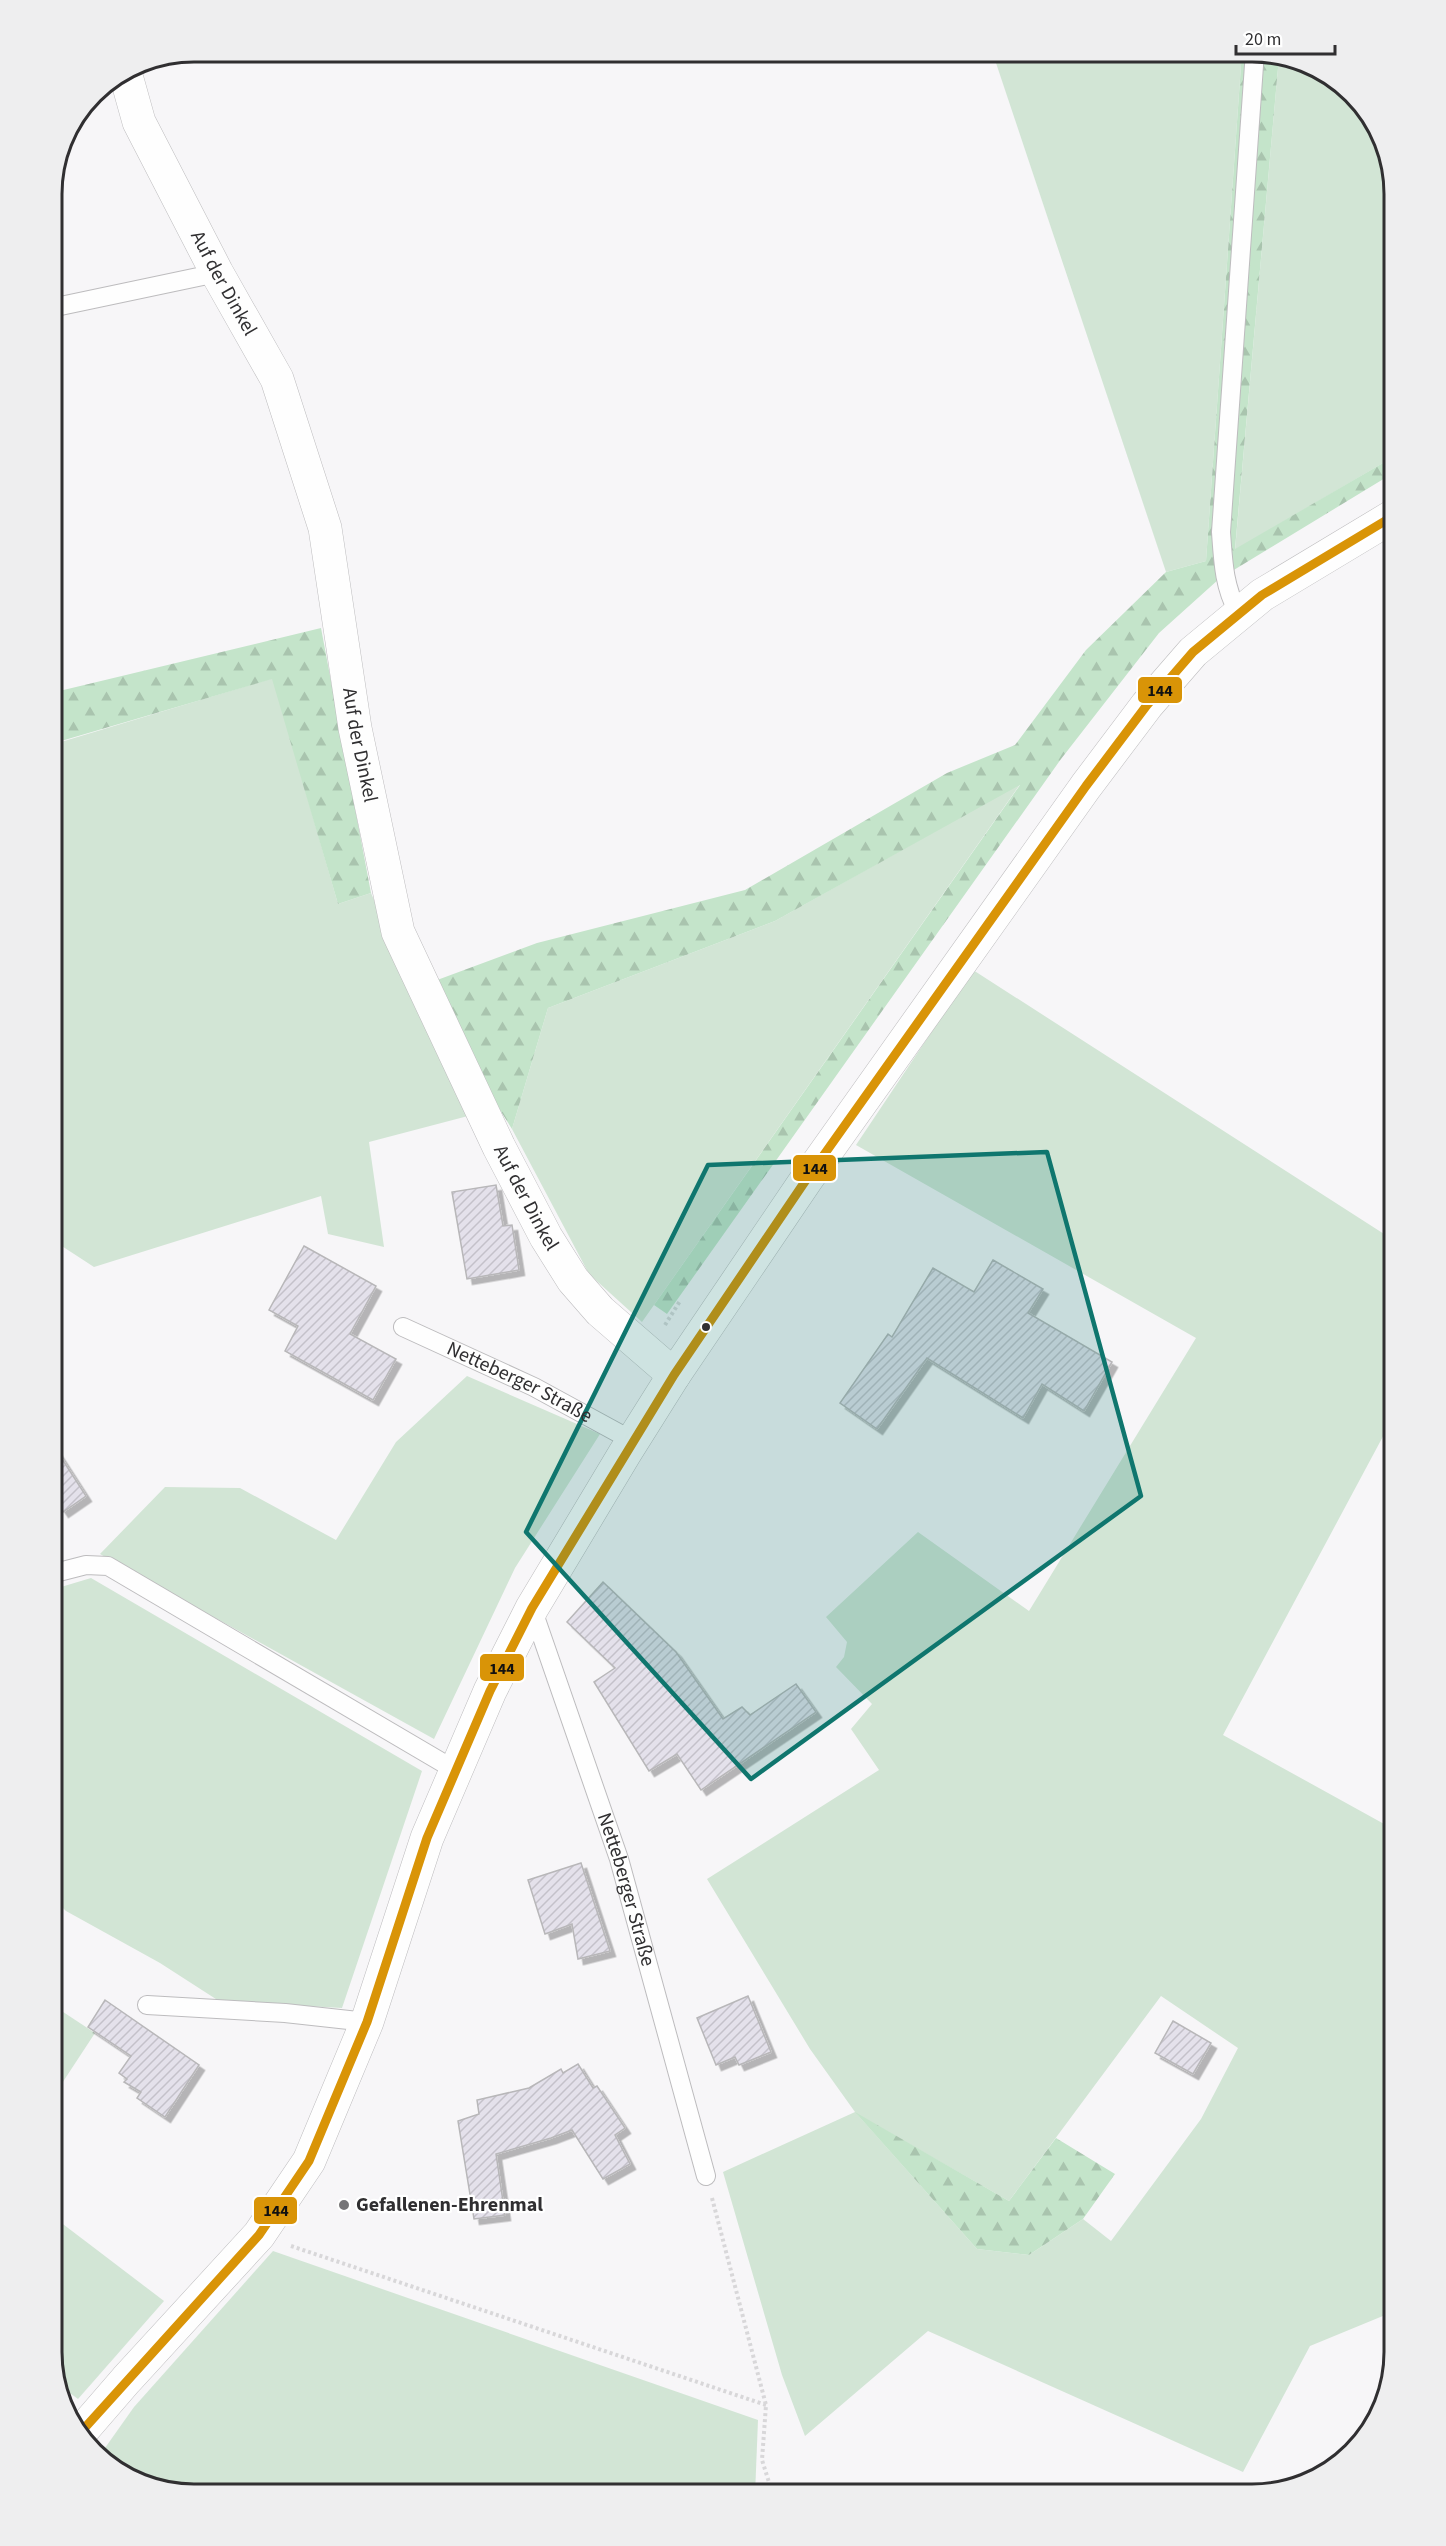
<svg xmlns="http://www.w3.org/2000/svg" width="1446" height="2546" font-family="'Source Sans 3',sans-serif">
  <defs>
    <pattern id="forest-firs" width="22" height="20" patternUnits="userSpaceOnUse" patternTransform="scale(1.5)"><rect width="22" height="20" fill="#c4e4ca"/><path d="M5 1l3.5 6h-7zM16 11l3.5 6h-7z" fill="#a9c4ae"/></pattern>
    <pattern id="building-hatch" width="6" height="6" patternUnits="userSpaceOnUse" patternTransform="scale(1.5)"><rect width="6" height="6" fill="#e4e1eb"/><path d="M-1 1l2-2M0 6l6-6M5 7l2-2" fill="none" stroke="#c4c1ca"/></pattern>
    <filter id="shadow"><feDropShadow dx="5.5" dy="5.5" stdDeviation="0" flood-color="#0004"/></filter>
  </defs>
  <rect width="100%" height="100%" fill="#f7f6f8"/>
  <g fill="#d2e5d5" fill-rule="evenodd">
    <polygon points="992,51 1242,51 1206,561 1166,572"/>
    <polygon points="1279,57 1332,75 1380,131 1395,194 1395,456 1235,550"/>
    <polygon points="273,678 338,904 371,893 468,1116 369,1142 384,1247 328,1234 321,1196 94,1267 51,1239 51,745"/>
    <polygon points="1021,783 642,1322 589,1274 512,1129 548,1008 775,921"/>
    <path d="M 973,970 L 1395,1241 L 1395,1414 L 1223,1735 L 1395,1830 L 1395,2311 L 1310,2346 L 1243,2472 L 928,2331 L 805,2436 L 782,2375 L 723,2172 L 855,2112 L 810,2049 L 707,1879 L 879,1770 L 851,1729 L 872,1704 L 836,1667 L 844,1657 L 847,1642 L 826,1617 L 918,1532 L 1029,1611 L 1196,1338 L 856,1145 ZM 1161,1996 L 1238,2048 L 1201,2119 L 1111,2241 L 1083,2219 L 1029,2255 L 977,2249 L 857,2114 L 1009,2201 Z"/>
    <polygon points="467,1376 600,1434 515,1568 434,1739 100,1554 165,1487 240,1488 336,1540 396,1442"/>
    <polygon points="91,1578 422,1771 342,2008 219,2001 160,1963 66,1911 51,1896 51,1590"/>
    <polygon points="51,2004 95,2033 51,2100"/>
    <polygon points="51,2215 164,2301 78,2399 59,2385 51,2352"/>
    <polygon points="273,2251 758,2420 755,2495 185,2495 115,2471 100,2455 134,2407"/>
  </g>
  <g fill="url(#forest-firs)">
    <polygon points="1242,51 1262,51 1279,57 1235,549 1395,456 1395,472 1219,579 1159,633 1061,759 667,1314 654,1305 1020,785 775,921 548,1008 512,1129 421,986 537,943 745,890 947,773 1015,745 1086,650 1166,572 1206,561"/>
    <polygon points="321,628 371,893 338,904 272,679 51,744 51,693"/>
    <polygon points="855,2112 1009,2201 1056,2138 1115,2174 1083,2219 1029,2255 977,2249"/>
  </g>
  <g fill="url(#building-hatch)" stroke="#b8b7b9" stroke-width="1.5" filter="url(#shadow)">
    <polygon points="496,1185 503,1226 512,1225 519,1270 467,1279 452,1192"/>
    <polygon points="304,1246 376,1286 350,1334 396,1359 373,1400 285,1351 298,1326 269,1310"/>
    <polygon points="993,1260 1043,1289 1028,1313 1112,1362 1084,1411 1042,1384 1023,1418 927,1358 877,1429 840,1403 888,1334 892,1337 933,1268 974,1292"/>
    <polygon points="51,1442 86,1496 63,1512 51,1494"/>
    <polygon points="603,1582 676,1652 723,1719 742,1707 750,1715 796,1684 816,1712 701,1790 677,1754 649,1771 594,1682 615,1668 567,1622"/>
    <polygon points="581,1863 610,1951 578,1959 572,1924 545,1934 528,1880"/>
    <polygon points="748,1996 771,2052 739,2065 735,2057 716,2065 697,2018"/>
    <polygon points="105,2000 199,2065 165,2117 137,2098 141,2092 124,2082 127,2079 119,2073 131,2056 88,2027"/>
    <polygon points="1173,2021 1211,2043 1193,2074 1155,2053"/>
    <polygon points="578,2064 593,2088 597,2086 625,2128 615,2135 630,2164 603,2179 572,2130 551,2138 496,2154 505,2215 474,2219 458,2121 479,2114 477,2100 529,2088 561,2069 563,2073"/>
  </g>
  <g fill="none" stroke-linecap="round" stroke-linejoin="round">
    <defs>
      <g id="service">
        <polyline points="51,308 217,273"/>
        <path d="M 1238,612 C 1224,587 1223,561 1221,532 L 1255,51"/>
        <path id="s1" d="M 403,1327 L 534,1387 L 633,1441"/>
        <polyline points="51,1574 86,1565 108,1566 455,1770"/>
        <path id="s2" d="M 532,1608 L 619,1859 L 706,2176"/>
        <polyline points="147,2005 285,2013 367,2022"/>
      </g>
      <g id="minor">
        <path id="s3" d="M 125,72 L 139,122 L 217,273 L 277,379 L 325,528 L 355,728 L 398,932 L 499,1147 L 546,1237 L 573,1280 L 600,1311 L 674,1375"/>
      </g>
      <polyline id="tertiary" points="81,2432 126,2380 259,2235 309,2161 367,2022 427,1838 490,1691 532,1608 625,1453 674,1375 806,1180 1086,786 1147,705 1193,652 1262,595 1395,515"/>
    </defs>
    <use href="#service" stroke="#bdbcbe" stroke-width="20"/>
    <use href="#minor" stroke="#bdbcbe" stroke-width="34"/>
    <use href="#tertiary" stroke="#bdbcbe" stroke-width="34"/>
    <g stroke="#d8d7d9" stroke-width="4" stroke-dasharray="3 3" stroke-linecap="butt">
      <polyline points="665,1325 680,1301"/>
      <polyline points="712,2198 766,2405 762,2460 773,2495"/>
      <polyline points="291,2246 766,2405"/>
    </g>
    <use href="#service" stroke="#fefefe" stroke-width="18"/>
    <use href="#minor" stroke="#fefefe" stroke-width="33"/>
    <use href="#tertiary" stroke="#fefefe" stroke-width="33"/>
    <defs>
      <polyline id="bus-1" points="81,2432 259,2235 309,2161 367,2022 427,1838 490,1691 532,1608 674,1375 806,1180 1086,786 1147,705 1193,652 1262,595 1395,515"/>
    </defs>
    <use href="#bus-1" stroke="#fff" stroke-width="14"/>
    <use href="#bus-1" stroke="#d99407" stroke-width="9"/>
  </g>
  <path fill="#0f766e" fill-opacity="0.2" stroke="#0f766e" stroke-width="4.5" stroke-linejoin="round" d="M 1047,1152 L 1141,1496 L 751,1779 L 526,1532 L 708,1165 Z"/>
  <circle fill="#302f31" stroke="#fff" stroke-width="2" cx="706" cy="1327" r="5"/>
  <circle fill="#767577" stroke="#fff" stroke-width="2" cx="344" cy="2205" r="6"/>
  <g text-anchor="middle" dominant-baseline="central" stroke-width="4.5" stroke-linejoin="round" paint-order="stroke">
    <g font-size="20" fill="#302f31" stroke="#fff">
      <text stroke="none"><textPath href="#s3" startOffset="234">Auf der Dinkel</textPath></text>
      <text stroke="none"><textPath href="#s3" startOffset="720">Auf der Dinkel</textPath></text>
      <text stroke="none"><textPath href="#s3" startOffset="1206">Auf der Dinkel</textPath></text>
      <text stroke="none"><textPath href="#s1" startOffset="129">Netteberger Straße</textPath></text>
      <text stroke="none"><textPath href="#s2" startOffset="297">Netteberger Straße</textPath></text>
    </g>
    <g font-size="20" font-weight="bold" fill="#302f31" stroke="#fff" text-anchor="start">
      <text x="356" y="2205">Gefallenen-Ehrenmal</text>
    </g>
  </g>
  <path d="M0 0H1446V2546H0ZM194 62H1252A132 132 0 0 1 1384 194V2352A132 132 0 0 1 1252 2484H194A132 132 0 0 1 62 2352V194A132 132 0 0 1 194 62Z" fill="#eeeeef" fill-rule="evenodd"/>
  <path fill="none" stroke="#302f31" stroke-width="3" d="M194 62H1252A132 132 0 0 1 1384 194V2352A132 132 0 0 1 1252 2484H194A132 132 0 0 1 62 2352V194A132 132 0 0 1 194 62Z"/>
  <g stroke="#fff" stroke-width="2">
    <rect x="1137" y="676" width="46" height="28" rx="6" fill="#d99407"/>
    <rect x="792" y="1154" width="45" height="28" rx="6" fill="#d99407"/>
    <rect x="479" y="1653" width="46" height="29" rx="6" fill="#d99407"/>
    <rect x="253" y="2196" width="45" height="29" rx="6" fill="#d99407"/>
  </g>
  <g font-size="16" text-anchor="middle" font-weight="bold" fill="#111">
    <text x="1160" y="696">144</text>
    <text x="815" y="1174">144</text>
    <text x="502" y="1674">144</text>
    <text x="276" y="2216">144</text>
  </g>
  <path d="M1236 45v9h99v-9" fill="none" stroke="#302f31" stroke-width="3"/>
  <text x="1245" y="45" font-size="18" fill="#302f31" stroke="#ffffff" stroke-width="4.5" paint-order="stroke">20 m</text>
</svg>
